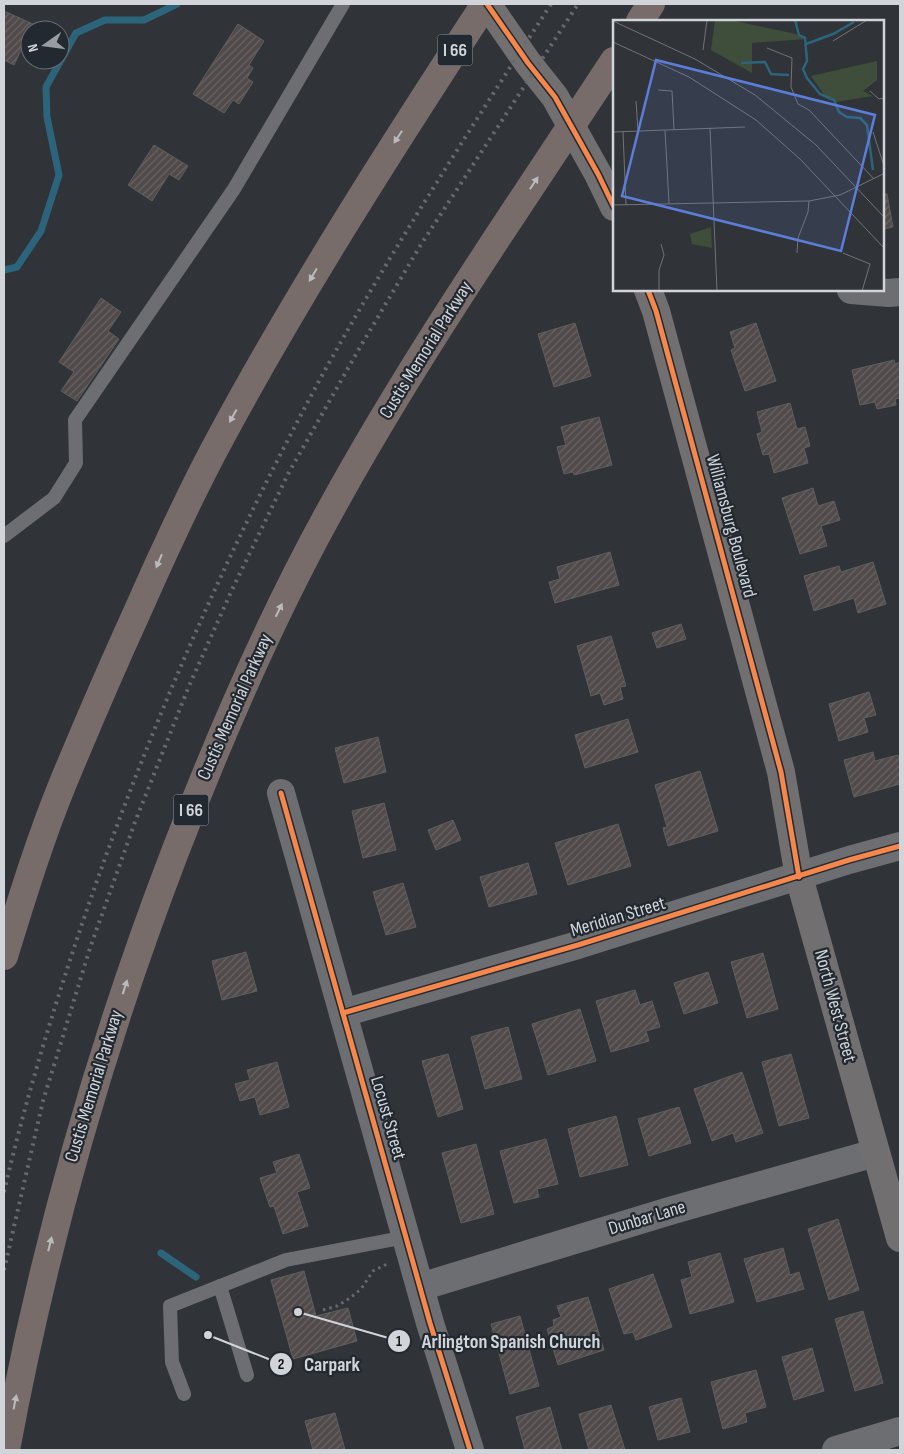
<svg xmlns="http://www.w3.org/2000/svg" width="904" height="1454" font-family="'Sofia Sans Condensed',sans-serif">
  <defs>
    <pattern id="building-hatch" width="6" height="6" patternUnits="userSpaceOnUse" patternTransform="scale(1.25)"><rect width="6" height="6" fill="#514a4a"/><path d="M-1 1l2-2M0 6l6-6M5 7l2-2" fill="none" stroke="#696364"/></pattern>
  </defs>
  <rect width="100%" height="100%" fill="#303337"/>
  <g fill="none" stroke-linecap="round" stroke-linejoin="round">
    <g stroke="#2c657b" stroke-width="7">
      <polyline points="4,270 17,267 41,231 59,175 47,117 46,87 76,33 105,20 144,20 177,4"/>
      <polyline points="161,1253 196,1277"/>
    </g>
  </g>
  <g fill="url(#building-hatch)" stroke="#5f5e5f">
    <polygon points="4,11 33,24 14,65 4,60"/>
    <polygon points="238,24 264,41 249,65 253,68 247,78 253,82 239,104 233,100 224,113 193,94"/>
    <polygon points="154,145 188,166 179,180 169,174 152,201 128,185"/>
    <polygon points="883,194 887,194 893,227 883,229"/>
    <polygon points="101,298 121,312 108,331 119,339 77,401 61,391 74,372 59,362"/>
    <polygon points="575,323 591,376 554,387 538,334"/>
    <polygon points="756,323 776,381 745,391 731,350 735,348 730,332"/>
    <polygon points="894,360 895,364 900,362 900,398 895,399 896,405 877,409 875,402 860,405 852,370"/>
    <polygon points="790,403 797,429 805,427 810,446 804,448 808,463 774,473 769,454 763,455 757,434 762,432 757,412"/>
    <polygon points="599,417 612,465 574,475 573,472 564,474 557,447 566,445 561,427"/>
    <polygon points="813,488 818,506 834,501 840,520 821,526 827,546 800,554 782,498"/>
    <polygon points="610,552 619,585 555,603 549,582 560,579 557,567"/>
    <polygon points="873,562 886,604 858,613 854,598 814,611 804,576 839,566 841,572"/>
    <polygon points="681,624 686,639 657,648 652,633"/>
    <polygon points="611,636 626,686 620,687 623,699 604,705 600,693 591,696 577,646"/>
    <polygon points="869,692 876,715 864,718 868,732 839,741 829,704"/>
    <polygon points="628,719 638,752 585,768 575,735"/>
    <polygon points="378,737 386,772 344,783 335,748"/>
    <polygon points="873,752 875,761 898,755 900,765 900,784 854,797 844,760"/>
    <polygon points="700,771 718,831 668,846 663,828 667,827 655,785"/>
    <polygon points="384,803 396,850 363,858 352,811"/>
    <polygon points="453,820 461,840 436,850 428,830"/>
    <polygon points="618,824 631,866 568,885 555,843"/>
    <polygon points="528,863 537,894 489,907 480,877"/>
    <polygon points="403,883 416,927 386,935 373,892"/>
    <polygon points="246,952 257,991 222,1000 212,961"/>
    <polygon points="763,953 778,1009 747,1018 731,962"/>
    <polygon points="708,972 718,1003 684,1014 674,983"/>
    <polygon points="635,990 640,1005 652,1001 660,1027 646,1031 649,1041 611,1052 596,1001"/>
    <polygon points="580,1009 596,1061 548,1075 532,1024"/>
    <polygon points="508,1027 522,1079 485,1089 471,1037"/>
    <polygon points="448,1054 463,1109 438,1117 422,1061"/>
    <polygon points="791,1054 809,1118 779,1126 762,1062"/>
    <polygon points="277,1062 289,1107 260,1115 255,1097 240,1101 235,1084 250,1080 247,1070"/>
    <polygon points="742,1072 763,1133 736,1142 733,1133 712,1141 694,1089"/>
    <polygon points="679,1107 691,1143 649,1156 638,1119"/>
    <polygon points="616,1116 628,1165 580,1177 568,1129"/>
    <polygon points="546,1139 558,1184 537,1189 539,1197 514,1203 500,1151"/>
    <polygon points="476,1144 494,1214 461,1223 442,1153"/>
    <polygon points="299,1154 310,1188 297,1192 308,1226 283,1234 274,1206 270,1207 260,1178 277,1173 273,1162"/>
    <polygon points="838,1219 859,1290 829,1300 808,1229"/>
    <polygon points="783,1248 790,1275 799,1272 804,1289 757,1302 744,1259"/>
    <polygon points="720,1253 734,1302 690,1314 681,1280 692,1277 688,1262"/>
    <polygon points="304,1271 316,1316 348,1308 357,1341 293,1359 271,1280"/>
    <polygon points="653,1274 672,1327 636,1340 633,1332 624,1334 609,1289"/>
    <polygon points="588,1297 604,1350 558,1365 547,1329 554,1326 553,1320 561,1317 557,1306"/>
    <polygon points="863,1311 883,1383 855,1391 835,1319"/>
    <polygon points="520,1316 539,1386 510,1394 491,1324"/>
    <polygon points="812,1348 824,1391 794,1400 782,1357"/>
    <polygon points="756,1370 766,1407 745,1413 747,1422 723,1429 711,1382"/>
    <polygon points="681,1398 690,1432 658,1440 649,1407"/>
    <polygon points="611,1405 625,1450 589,1450 579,1414"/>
    <polygon points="550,1407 562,1450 525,1450 516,1417"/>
    <polygon points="335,1413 345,1450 313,1450 305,1421"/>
  </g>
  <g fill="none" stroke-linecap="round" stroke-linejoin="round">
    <polyline stroke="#676a6d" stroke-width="3" stroke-dasharray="2.5 4" stroke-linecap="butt" points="323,1310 337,1306 350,1298 361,1289 373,1271 387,1264"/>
    <g stroke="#6c6e71" stroke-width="14">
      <polyline points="4,536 54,498 76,463 75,420 234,189 343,4"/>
      <polyline points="220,1286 247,1375"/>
      <polyline points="184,1394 172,1362 170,1306 286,1260 406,1237"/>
    </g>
    <g stroke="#6c6e71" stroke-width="28">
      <polyline points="851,290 889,293 900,292"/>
      <polyline points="281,793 430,1323 470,1450"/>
      <polyline points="343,1013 578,945 849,860 900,846"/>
      <polyline points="420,1287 673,1210 875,1153"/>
      <polyline points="836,1450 900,1431"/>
    </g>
    <g stroke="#726f71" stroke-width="28">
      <polyline points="487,4 528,63 555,97 598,174 614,207"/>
      <polyline points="648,290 656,311 781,772 799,877 900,1238"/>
    </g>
    <g stroke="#786c6b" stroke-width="28">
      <polyline points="640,21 651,4"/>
      <path d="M 4,956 C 22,898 40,839 63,783 C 87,725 112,667 138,610 C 164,551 191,492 222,435 C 302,287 393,145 485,4"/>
      <path d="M 6,1450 C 44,1245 100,1047 175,852 C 220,735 270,619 331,509 C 416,354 517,209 614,61"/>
    </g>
    <g stroke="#676a6d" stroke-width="4" stroke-dasharray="2.5 5" stroke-linecap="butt">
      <path d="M 4,1192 C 23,1110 47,1030 73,951 C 138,754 220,564 319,381 C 390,252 471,128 551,4"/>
      <polyline points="4,1270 43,1101 90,948 135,822 189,686 231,592 288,474 359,349 420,246 578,4"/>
    </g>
    <defs>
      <g id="cycleway">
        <polyline points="487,4 528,63 555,97 598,174 614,207"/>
        <polyline points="648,290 656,311 781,772 799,877"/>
        <polyline points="281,793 430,1323 470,1450"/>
        <polyline points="343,1013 578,945 849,860 900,846"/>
      </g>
    </defs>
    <use href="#cycleway" stroke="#232930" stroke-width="8"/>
    <use href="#cycleway" stroke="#f5874c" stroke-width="5"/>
  </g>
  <defs><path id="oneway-solid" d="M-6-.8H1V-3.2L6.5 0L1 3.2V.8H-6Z" transform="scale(1.25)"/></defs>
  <g fill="#bbbbbe">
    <use href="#oneway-solid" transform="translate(398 137) rotate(123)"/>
    <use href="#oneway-solid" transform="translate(534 183) rotate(-57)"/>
    <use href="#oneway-solid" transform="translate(313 275) rotate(121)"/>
    <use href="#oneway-solid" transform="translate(233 416) rotate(119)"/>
    <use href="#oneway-solid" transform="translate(159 561) rotate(113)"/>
    <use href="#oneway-solid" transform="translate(279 610) rotate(-64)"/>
    <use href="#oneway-solid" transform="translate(125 987) rotate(-72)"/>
    <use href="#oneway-solid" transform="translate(50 1244) rotate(-76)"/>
    <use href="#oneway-solid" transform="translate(15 1402) rotate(-79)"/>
  </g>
  <g text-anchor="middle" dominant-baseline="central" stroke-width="4.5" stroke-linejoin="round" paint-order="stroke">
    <g fill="#232930" stroke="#9da1a7" stroke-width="1">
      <rect x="437.5" y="34.5" width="35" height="31" rx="4"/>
      <rect x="173.5" y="794.5" width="35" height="31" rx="4"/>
    </g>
    <g font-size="18" font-weight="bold" fill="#d1d5da">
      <text x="455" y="50">I 66</text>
      <text x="191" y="810">I 66</text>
    </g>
    <g font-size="19" fill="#d1d5da" stroke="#232930">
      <text transform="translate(426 350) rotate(-58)">Custis Memorial Parkway</text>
      <text transform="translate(731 526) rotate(75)">Williamsburg Boulevard</text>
      <text transform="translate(235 707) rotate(-66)">Custis Memorial Parkway</text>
      <text transform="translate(618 917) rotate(-17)">Meridian Street</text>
      <text transform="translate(835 1006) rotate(75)">North West Street</text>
      <text transform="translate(94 1086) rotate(-73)">Custis Memorial Parkway</text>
      <text transform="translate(388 1118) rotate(74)">Locust Street</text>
      <text transform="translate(647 1218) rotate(-17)">Dunbar Lane</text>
    </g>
  </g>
  <g transform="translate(613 20)">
    <rect width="271" height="271" fill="#303337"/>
    <path d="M 98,207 L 99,228 L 79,224 L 77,214 Z" fill="#3e4e3a"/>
    <path d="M 102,0 L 118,0 L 192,16 L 193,19 L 139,23 L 139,53 L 98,30 ZM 264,41 L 264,60 L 250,71 L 260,76 L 223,82 L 214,79 L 198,56 Z" fill="#3e4e3a"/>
    <path fill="none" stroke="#2c657b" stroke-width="2.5" d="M 182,0 L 186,15 L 192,18 L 194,41 L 190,49 L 194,58 L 207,74 L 221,80 L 226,92 L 234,97 L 247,98 L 254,105 L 260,150M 193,24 L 220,14 L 241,2M 128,43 L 152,42 L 158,54 L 176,55"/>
    <path fill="none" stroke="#707478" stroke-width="1" d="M 0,1 L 82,39 L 142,75 L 203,125 L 272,198M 220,21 L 254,0M 0,22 L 76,57 L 143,100 L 187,139 L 272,229M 154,28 L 179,38 L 178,67 L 185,84 L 196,90 L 261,159M 90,30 L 94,0M 45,70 L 59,71 L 61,110M 257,71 L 266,79 L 272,78M 23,81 L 25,111M 97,108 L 104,271M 52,110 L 56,183M 0,112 L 132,107M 10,112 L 13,185M 260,112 L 272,149M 0,185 L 196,181 L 227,175 L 272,153M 184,233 L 185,218 L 195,192 L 196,181M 230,233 L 257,244 L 249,271M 46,271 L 46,250 L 51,235 L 48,224"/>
    <path fill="#5c7dd9" fill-opacity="0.15" stroke="#5c7dd9" stroke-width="2.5" d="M 43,40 L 262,95 L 228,231 L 9,176 Z"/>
    <rect width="271" height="271" fill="none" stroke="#d1d5da" stroke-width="2.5"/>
  </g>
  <path fill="none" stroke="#d1d5da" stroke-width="2" d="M298 1312L399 1341M208 1335L281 1364"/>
  <g fill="#d1d5da" stroke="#232930" stroke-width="2">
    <circle cx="298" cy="1312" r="5"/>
    <circle cx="208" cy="1335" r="5"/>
    <circle cx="399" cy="1341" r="12"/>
    <circle cx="281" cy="1364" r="12"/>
  </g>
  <g font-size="15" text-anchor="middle" font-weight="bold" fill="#111">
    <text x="399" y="1346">1</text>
    <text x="281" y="1369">2</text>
  </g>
  <g font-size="20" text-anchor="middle" font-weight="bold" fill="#d1d5da" stroke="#232930" stroke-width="4.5" stroke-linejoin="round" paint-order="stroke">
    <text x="511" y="1348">Arlington Spanish Church</text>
    <text x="332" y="1371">Carpark</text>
  </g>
  <rect width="904" height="1454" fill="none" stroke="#d1d5da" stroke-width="10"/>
  <g transform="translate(45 45) rotate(256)"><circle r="24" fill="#232930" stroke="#696e74"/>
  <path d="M0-4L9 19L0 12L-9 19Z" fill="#999ca1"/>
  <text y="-8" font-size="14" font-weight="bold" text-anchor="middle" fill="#d1d5da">N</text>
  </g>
</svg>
